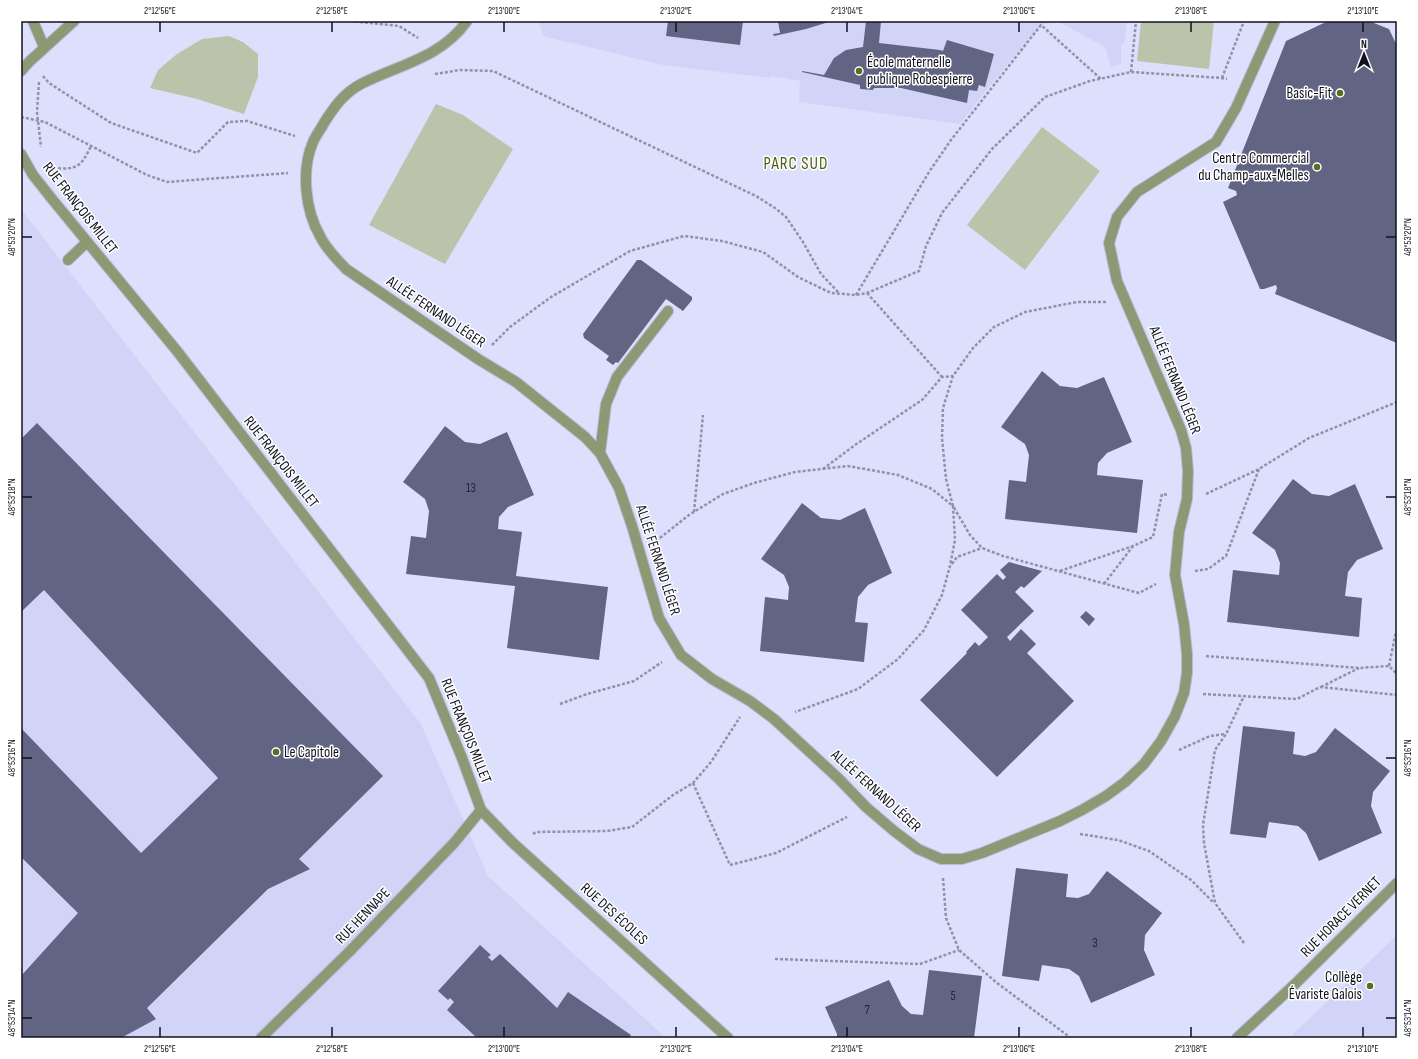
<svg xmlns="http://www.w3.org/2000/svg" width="1418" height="1059" font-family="'Sofia Sans Condensed',sans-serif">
  <rect width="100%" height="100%" fill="#dde0fc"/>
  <g fill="#d1d4f6">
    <polygon points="539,21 1127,21 1125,42 1121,45 1121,64 1111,67 1105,47 1057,21 1041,25 996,78 960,124 799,102 800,81 771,76 770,78 663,65 543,36"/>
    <polygon points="21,209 421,724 488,876 666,1038 21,1038"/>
    <polygon points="1397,935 1397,1038 1289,1038"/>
  </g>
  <g fill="#bbc4ab">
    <polygon points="1141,21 1214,21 1209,69 1137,61"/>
    <polygon points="229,36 243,42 258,54 258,77 244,114 197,99 150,88 158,70 177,54 202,39"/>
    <polygon points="436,104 463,115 513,149 445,264 369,225"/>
    <polygon points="1042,127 1100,171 1025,270 967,225"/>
  </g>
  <g fill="#626483">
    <polygon points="668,21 743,21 740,45 666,36"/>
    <polygon points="778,21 824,21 824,22 832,21 806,29 774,36 773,34 780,33"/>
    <polygon points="866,21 881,21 879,43 940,50 943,51 947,40 994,54 985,87 979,85 977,91 969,90 967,103 901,88 874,88 873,90 860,89 860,85 802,72 802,71 824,75 834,58 846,50 863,47"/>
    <polygon points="1328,21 1369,21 1389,29 1397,46 1397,343 1275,294 1277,288 1276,285 1264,289 1260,289 1223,202 1237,195 1236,191 1228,188 1286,41"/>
    <polygon points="637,260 641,260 692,297 692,300 683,311 666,299 618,363 616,362 613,365 606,360 609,356 584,338 583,334"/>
    <polygon points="1042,371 1060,386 1077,388 1104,377 1132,442 1107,453 1098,463 1097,475 1143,480 1137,533 1005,519 1009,480 1026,482 1029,455 1025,444 1001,427"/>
    <polygon points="37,423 383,776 299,859 310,869 268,889 147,1008 156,1019 121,1038 21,1038 21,976 78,913 21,857 21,728 141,853 218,778 44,590 21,612 21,439"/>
    <polygon points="445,426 465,442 480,444 507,432 534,495 508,507 499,517 498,529 522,532 516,576 608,587 599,660 507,648 515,586 406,574 411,536 426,538 429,511 425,499 403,482"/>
    <polygon points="1293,479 1312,494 1329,496 1355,484 1383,549 1357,560 1348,572 1345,596 1362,598 1359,637 1227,622 1233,570 1279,575 1280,563 1275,550 1252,533"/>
    <polygon points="802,503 821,518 840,520 865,508 892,573 868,585 858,597 855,622 868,623 864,662 760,651 765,597 788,600 789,587 784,575 761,559"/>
    <polygon points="1009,562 1042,571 1024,588 1021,586 1015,592 1034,611 1007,637 1010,641 1021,629 1036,644 1027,653 1074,701 997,777 920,700 967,653 966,652 975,642 979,646 988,637 961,610 997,574 1003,580 1006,577 1000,570"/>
    <polygon points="1086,611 1095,619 1089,626 1080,617"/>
    <polygon points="1243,726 1295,732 1293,754 1305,756 1316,752 1335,728 1390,771 1373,792 1371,806 1382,833 1319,861 1306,833 1298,826 1269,822 1266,838 1230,834"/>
    <polygon points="1016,868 1068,874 1066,897 1078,898 1089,894 1107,871 1162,913 1145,935 1144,950 1155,975 1091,1003 1079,976 1069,969 1042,965 1039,981 1002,976"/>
    <polygon points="480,945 491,955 488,957 492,961 500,954 557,1008 568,992 631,1035 629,1038 477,1038 447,1010 454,1002 450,998 448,1000 438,991"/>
    <polygon points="929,970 982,976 974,1038 837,1038 837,1034 825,1007 889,980 902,1006 911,1014 923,1015"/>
  </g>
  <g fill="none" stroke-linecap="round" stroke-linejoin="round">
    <defs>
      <g id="lane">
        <polyline points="33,21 44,47"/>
        <polyline points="68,260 87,242"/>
        <polyline points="600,453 606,404 617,377 668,311"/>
      </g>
      <g id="street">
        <path d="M 467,21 C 441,58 398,65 361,84 C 344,93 334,107 324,123 C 321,129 316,135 313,142 C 301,170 305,210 320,236 C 326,249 337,259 346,269 L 478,359 L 516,382 L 585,437 L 600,453 L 619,488 L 632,526 L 659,618 L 681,655 L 712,679 L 750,701 L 774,719 L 838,778 L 866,807 L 894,831 L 918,849 L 941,859 L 962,859 L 982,853 L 1060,821 L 1082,810 L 1106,796 L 1125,782 L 1144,764 L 1161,741 L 1175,716 L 1184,693 L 1187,673 L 1187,654 L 1184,624 L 1175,575 L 1179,532 L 1187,499 L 1188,471 L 1186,448 L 1181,430 L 1117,281 L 1109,243 L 1117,217 L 1137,192 L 1216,142 L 1236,108 L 1275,21"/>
        <polyline points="21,71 30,61 74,21"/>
        <polyline points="21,154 33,175 52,199 177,351 429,678 462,758 481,810 513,843 728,1038"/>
        <polyline points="261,1038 349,952 454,843 481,810"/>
        <polyline points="1237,1038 1294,985 1397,883"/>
      </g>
    </defs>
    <use href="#lane" stroke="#b8bbd4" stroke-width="12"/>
    <use href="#street" stroke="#b8bbd4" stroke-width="12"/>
    <g stroke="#8f92a8" stroke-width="2.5" stroke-dasharray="3 2" stroke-linecap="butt">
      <polyline points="350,21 399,26 418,38"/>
      <polyline points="1131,72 1136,21"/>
      <polyline points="435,74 460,70 493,71 756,196 775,208 786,217 803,242 821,274 839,293"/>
      <polyline points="43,76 49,83 111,123 197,153 228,122 247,121 295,136"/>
      <polyline points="1222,78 1244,21"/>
      <polyline points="39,82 37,112 41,147"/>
      <polyline points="21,117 45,122 147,175 167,182 288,173"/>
      <path d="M 53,168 C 77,170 81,167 91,146"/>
      <polyline points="867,293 942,377"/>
      <polyline points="856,295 929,172 951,140 1041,25 1101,79"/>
      <polyline points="1106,302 1077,302 1025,312 994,327 973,348 953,376 943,408 942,438 946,479 953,506 970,535 982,548 1003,556 1139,593 1156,584"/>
      <polyline points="492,345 510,327 551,297 630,251 684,236 722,241 763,252 798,277 831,293 856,295 867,293 919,271 926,246 942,213 992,149 1045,97 1090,81 1131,72 1222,78 1227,79"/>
      <polyline points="823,469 855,445 922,400 942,377 953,376"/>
      <polyline points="1206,494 1259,469 1309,438 1397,402"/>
      <polyline points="694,512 703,415"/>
      <polyline points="656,541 689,515 723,494 754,483 795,472 848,466 898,475 932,489 953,506 955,540 950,566 942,595 924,630 898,659 858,689 795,712"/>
      <polyline points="952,564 957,557 982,548"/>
      <polyline points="1060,571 1133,546 1153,537 1162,494 1168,495"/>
      <polyline points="1195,571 1208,569 1226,556 1259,469"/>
      <polyline points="1104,584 1133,546"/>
      <polyline points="1206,656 1359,668 1389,666 1397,674"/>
      <polyline points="1389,666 1395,636 1397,632"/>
      <polyline points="1321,687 1359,668"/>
      <polyline points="1203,694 1297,699 1320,687 1397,695"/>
      <polyline points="560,704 587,694 634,681 662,662"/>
      <polyline points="1179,750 1210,736 1225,734"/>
      <polyline points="693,783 730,865 776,853 847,817"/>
      <polyline points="533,834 536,832 607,831 632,827 673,795 693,783 711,762 740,717"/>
      <polyline points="1080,834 1118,840 1149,851 1191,880 1214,903"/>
      <polyline points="943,878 946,918 959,950 997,983 1071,1038"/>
      <polyline points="1244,943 1215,903 1204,843 1203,825 1215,750 1226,734 1244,696"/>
      <polyline points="775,959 920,964 959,950"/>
    </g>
    <use href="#lane" stroke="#8d9975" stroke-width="10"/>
    <use href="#street" stroke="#8d9975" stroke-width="10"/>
  </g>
  <path fill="none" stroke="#11121e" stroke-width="1.5" d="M 160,22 L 160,32M 332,22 L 332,32M 504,22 L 504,32M 676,22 L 676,32M 847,22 L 847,32M 1019,22 L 1019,32M 1191,22 L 1191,32M 1363,22 L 1363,32M 22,237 L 32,237M 1386,237 L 1396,237M 22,497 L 32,497M 1386,497 L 1396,497M 22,758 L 32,758M 1386,758 L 1396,758M 22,1018 L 32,1018M 1386,1018 L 1396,1018M 160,1027 L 160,1037M 332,1027 L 332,1037M 504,1027 L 504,1037M 676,1027 L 676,1037M 847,1027 L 847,1037M 1019,1027 L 1019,1037M 1191,1027 L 1191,1037M 1363,1027 L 1363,1037"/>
  <g fill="#5a6f1e" stroke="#fff" stroke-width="1.5">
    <circle cx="859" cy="71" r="4"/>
    <circle cx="1340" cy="93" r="4"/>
    <circle cx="1317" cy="167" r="4"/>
    <circle cx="276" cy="752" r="4"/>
    <circle cx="1370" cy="986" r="4"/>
  </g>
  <g text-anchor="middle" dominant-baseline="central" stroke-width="3" stroke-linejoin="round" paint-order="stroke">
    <g font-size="13" fill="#252637">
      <text x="471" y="488">13</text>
      <text x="1095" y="943">3</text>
      <text x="953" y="996">5</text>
      <text x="867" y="1010">7</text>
    </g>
    <g font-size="15" fill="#11121e" stroke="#fff" text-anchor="end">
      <text x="867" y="62" text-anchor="start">École maternelle<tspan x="867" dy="17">publique Robespierre</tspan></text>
      <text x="1332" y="93">Basic-Fit</text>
      <text x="1309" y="158">Centre Commercial<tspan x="1309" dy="17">du Champ-aux-Melles</tspan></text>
      <text x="284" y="752" text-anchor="start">Le Capitole</text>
      <text x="1362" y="977">Collège<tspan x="1362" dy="17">Évariste Galois</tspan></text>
    </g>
    <g font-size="15" fill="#11121e" stroke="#fff">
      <text transform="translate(80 208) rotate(52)">RUE FRANÇOIS MILLET</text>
      <text transform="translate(436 312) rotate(34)">ALLÉE FERNAND LÉGER</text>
      <text transform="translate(1175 380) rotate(68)">ALLÉE FERNAND LÉGER</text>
      <text transform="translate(281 462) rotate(52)">RUE FRANÇOIS MILLET</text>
      <text transform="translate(658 560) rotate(72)">ALLÉE FERNAND LÉGER</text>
      <text transform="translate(466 731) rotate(68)">RUE FRANÇOIS MILLET</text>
      <text transform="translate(876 791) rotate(42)">ALLÉE FERNAND LÉGER</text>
      <text transform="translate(614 914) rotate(42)">RUE DES ÉCOLES</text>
      <text transform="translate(363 916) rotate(-46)">RUE HENNAPE</text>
      <text transform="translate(1341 917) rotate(-45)">RUE HORACE VERNET</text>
    </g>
    <g font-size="17" letter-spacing="1" fill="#4a5d11" stroke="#fff">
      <text x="796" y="164">PARC SUD</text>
    </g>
  </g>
  <rect width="1418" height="1059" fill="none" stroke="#ffffff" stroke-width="44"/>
  <g transform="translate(1364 54)" stroke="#ffffff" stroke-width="3" paint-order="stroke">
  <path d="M0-3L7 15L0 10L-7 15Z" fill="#11121e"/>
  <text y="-6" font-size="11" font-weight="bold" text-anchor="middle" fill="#11121e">N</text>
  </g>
  <rect x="22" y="22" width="1374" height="1015" fill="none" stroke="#11121e" stroke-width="1.5"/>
  <g font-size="10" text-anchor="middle" fill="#11121e">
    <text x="160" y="14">2°12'56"E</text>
    <text x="332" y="14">2°12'58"E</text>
    <text x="504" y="14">2°13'00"E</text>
    <text x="676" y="14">2°13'02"E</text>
    <text x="847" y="14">2°13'04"E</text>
    <text x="1019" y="14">2°13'06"E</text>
    <text x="1191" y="14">2°13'08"E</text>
    <text x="1363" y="14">2°13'10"E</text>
    <text transform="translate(11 237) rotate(-90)" y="4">48°53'20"N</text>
    <text transform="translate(1407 237) rotate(-90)" y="4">48°53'20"N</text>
    <text transform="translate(11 497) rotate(-90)" y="4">48°53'18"N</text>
    <text transform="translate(1407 497) rotate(-90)" y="4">48°53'18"N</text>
    <text transform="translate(11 758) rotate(-90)" y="4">48°53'16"N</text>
    <text transform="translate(1407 758) rotate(-90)" y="4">48°53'16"N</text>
    <text transform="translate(11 1018) rotate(-90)" y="4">48°53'14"N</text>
    <text transform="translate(1407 1018) rotate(-90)" y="4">48°53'14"N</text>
    <text x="160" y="1052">2°12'56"E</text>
    <text x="332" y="1052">2°12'58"E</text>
    <text x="504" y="1052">2°13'00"E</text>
    <text x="676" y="1052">2°13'02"E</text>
    <text x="847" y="1052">2°13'04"E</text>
    <text x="1019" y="1052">2°13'06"E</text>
    <text x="1191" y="1052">2°13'08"E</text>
    <text x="1363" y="1052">2°13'10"E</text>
  </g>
</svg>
